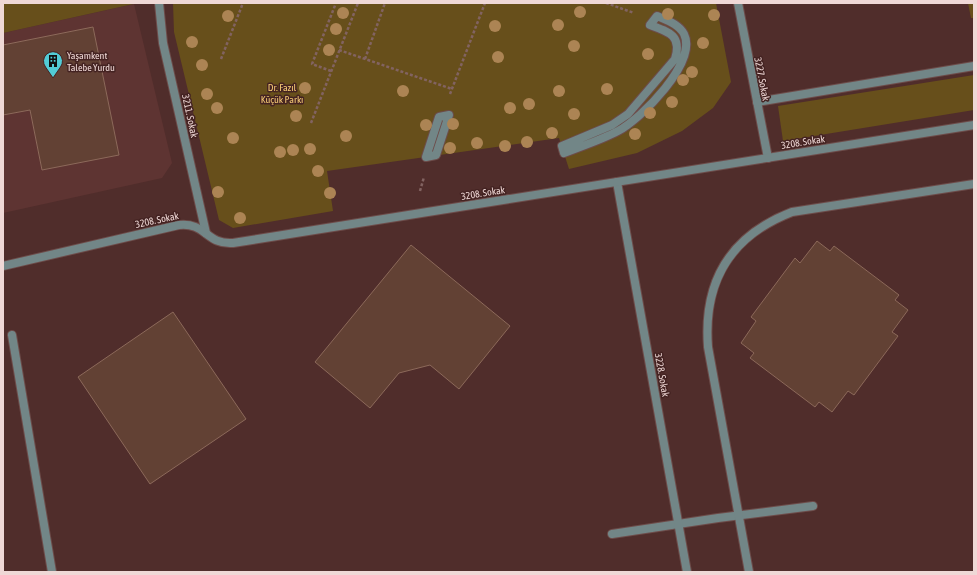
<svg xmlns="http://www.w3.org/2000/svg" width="977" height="575" font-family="'Asap Condensed',sans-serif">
  <rect width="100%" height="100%" fill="#502d2b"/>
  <polygon fill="#5e3432" points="134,4 172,163 162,178 3,213 3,33"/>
  <g fill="#674f1b">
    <polygon points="3,3 138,3 3,33"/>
    <polygon points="173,3 716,3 731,82 713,108 682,131 637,153 569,169 559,138 327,171 333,211 233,228 219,220 174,32"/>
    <polygon points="968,3 974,3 974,18 971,18"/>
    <polygon points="974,75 974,110 783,141 778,106"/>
  </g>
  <g fill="#624134" stroke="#8c695a">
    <polygon points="93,27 119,155 42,170 30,110 3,115 3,45"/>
    <polygon points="817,241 830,251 834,246 899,295 895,300 908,310 892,332 898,336 854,395 848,391 832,412 819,402 815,407 750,358 754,353 741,343 756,321 751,317 795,258 800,263"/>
    <polygon points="411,245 510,326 459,389 430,365 399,373 370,408 315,362"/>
    <polygon points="173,312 246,419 150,484 78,377"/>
  </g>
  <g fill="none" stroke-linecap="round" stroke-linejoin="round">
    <defs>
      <g id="lane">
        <polyline points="12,335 52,572"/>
        <polyline points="612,534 718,518 813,506"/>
        <path d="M 749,572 L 708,347 C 703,281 730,236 792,212 L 974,184"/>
      </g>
      <g id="street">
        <polyline points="159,3 163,43 206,233"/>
        <polyline points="738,3 768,158"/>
        <path d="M 657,16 C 666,20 679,24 684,34 C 698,62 641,119 618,131 C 601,140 582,146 564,153 L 562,146 L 612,125 L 628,114 L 675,59 C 682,36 670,32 650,25 Z"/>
        <polyline points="757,102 974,66"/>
        <polygon points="449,115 436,155 426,157 439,117"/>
        <polyline points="617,182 687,572"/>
        <path d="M 3,266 L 179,225 C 206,222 206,245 233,243 L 974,125"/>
      </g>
    </defs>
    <use href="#lane" stroke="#6d4c4a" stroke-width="10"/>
    <use href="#street" stroke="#6d4c4a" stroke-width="10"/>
    <g stroke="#826361" stroke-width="2.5" stroke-dasharray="3 2" stroke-linecap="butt">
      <polyline points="606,3 634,13"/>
      <polyline points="339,50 452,89"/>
      <polyline points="221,59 243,3"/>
      <polyline points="365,59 385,3"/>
      <polyline points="331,71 312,64 336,3"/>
      <polyline points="450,94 485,3"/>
      <polyline points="311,123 358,3"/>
      <polyline points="420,191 424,177"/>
    </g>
    <use href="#lane" stroke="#728687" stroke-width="8"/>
    <use href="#street" stroke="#728687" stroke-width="8"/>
  </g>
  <g fill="#ac8454">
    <circle cx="580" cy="12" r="6"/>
    <circle cx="343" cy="13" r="6"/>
    <circle cx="668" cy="14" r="6"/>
    <circle cx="714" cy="15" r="6"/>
    <circle cx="228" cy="16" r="6"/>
    <circle cx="558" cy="25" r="6"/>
    <circle cx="495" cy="26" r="6"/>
    <circle cx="336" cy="29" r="6"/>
    <circle cx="192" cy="42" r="6"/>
    <circle cx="703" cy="43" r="6"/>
    <circle cx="574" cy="46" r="6"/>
    <circle cx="329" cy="50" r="6"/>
    <circle cx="648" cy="54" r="6"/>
    <circle cx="498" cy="57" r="6"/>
    <circle cx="202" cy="65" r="6"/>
    <circle cx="692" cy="72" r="6"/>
    <circle cx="683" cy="80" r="6"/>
    <circle cx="305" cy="88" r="6"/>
    <circle cx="607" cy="89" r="6"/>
    <circle cx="403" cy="91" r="6"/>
    <circle cx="559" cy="91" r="6"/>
    <circle cx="207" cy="94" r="6"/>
    <circle cx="672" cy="102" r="6"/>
    <circle cx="529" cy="104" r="6"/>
    <circle cx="217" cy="108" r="6"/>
    <circle cx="510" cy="108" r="6"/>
    <circle cx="650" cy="113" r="6"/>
    <circle cx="574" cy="114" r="6"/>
    <circle cx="296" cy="116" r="6"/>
    <circle cx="453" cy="124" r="6"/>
    <circle cx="426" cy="125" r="6"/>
    <circle cx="552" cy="133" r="6"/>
    <circle cx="635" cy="134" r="6"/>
    <circle cx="346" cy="136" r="6"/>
    <circle cx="233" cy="138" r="6"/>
    <circle cx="527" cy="142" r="6"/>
    <circle cx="477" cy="143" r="6"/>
    <circle cx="505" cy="146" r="6"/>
    <circle cx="450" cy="148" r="6"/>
    <circle cx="310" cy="149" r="6"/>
    <circle cx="293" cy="150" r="6"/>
    <circle cx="280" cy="152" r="6"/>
    <circle cx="318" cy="171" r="6"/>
    <circle cx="218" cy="192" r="6"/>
    <circle cx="330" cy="193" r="6"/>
    <circle cx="240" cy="218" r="6"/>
  </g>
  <defs>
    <symbol id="building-pin" viewBox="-11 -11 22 30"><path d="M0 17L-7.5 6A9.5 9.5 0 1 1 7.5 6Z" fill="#52ccd6" stroke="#442322"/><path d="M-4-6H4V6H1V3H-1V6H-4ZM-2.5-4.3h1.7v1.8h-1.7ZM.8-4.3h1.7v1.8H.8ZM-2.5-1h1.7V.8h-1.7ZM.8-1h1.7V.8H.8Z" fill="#111"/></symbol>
  </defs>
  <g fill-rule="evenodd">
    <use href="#building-pin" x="42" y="50" width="22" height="30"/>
  </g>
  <g text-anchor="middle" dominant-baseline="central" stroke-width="3" stroke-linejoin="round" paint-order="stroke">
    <g font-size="10" fill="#efd8d6" stroke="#442322" text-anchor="start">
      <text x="67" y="55">Yaşamkent<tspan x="67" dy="12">Talebe Yurdu</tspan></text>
    </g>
    <g font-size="10" fill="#efd8d6" stroke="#442322">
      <text transform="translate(762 79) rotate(79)">3227. Sokak</text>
      <text transform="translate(190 116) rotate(78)">3211. Sokak</text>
      <text transform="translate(803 142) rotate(-9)">3208. Sokak</text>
      <text transform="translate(483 193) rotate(-9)">3208. Sokak</text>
      <text transform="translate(157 220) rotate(-12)">3208. Sokak</text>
      <text transform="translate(662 375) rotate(80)">3228. Sokak</text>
    </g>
    <g font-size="10" fill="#f8cc76" stroke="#442322">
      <text x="282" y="87">Dr. Fazıl<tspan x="282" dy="12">Küçük Parkı</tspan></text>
    </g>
  </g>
  <rect width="977" height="575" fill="none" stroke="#efd8d6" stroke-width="8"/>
</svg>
